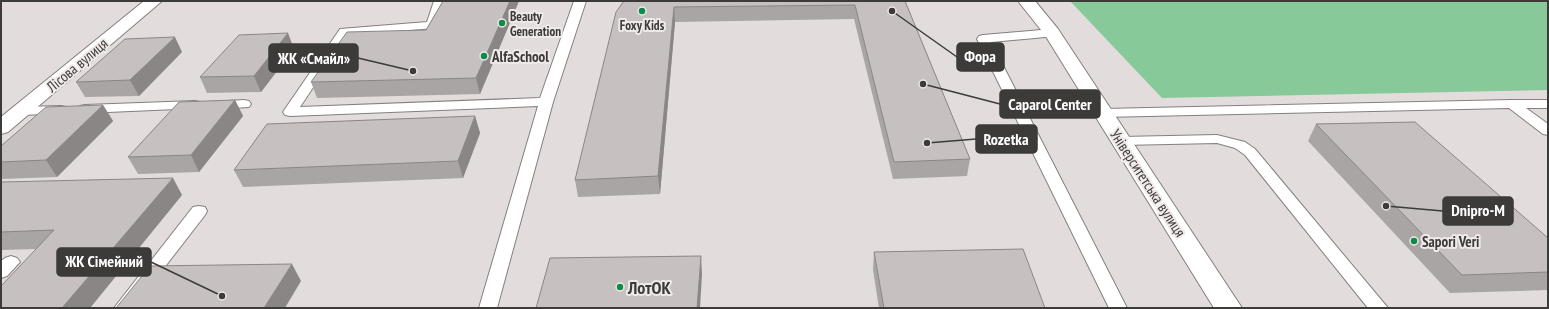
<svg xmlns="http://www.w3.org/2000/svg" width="1549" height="309" font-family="'PT Sans Narrow',sans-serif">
  <rect width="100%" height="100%" fill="#e3dcdc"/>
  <polygon fill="#87c998" points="1070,1 1548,1 1548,90 1162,98"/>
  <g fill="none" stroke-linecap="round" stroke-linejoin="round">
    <defs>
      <g id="lane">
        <polygon points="434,1 446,1 436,28 348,35 300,107 540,98 574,1 586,1 553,102 497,308 479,308 538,106 290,116 285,115 283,112 340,29 427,22"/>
        <polygon points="1052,29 1056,30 1058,33 1056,36 991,42 1127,308 1109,308 977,39 979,36 983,35"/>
        <polygon points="244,100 249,101 251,104 249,107 217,109 212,108 210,105 212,102"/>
        <polygon points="1512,100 1548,100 1548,108 1526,108 1548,124 1548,135 1543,134 1509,108 1103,117 1098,116 1096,113 1098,110 1103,109"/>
        <polygon points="195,101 200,102 202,105 200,108 85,113 80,112 78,109 80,106 85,105"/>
        <polygon points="61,106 66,107 68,110 66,113 22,115 17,114 15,111 17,108 22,107"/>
        <polygon points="1217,135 1245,142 1255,149 1388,308 1368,308 1245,155 1235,148 1217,143 1121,145 1116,144 1114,141 1116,138 1121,137"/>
        <polygon points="199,206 205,207 207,211 205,215 133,308 114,308 193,207"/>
        <polygon points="11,256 17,258 20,262 7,276 1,278 1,261 5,258"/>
      </g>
      <polygon id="street" points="144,1 162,1 8,132 1,134 1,117"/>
      <polygon id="secondary" points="1018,1 1035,1 1058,29 1242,308 1214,308 1045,35"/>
    </defs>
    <use href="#lane" stroke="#857f7f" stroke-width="2"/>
    <use href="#street" stroke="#857f7f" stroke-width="2"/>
    <use href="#secondary" stroke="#857f7f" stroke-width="2"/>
    <use href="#lane" fill="#fff" fill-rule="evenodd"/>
    <use href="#street" fill="#fff" fill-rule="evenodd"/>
    <use href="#secondary" fill="#fff" fill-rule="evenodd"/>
  </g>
  <g fill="#aaa5a5">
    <polygon points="443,1 519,1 480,94 317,98 311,82 426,30"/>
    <polygon points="624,1 905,1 970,159 967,176 893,179 854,19 675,22 660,194 578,197 575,180"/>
    <polygon points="294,49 261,92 207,93 200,77"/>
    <polygon points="182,52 139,96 85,97 76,82"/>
    <polygon points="235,100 243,116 199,172 138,174 128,157"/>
    <polygon points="103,105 113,121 57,177 1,179 1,146"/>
    <polygon points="475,116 480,133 463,178 243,187 234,170"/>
    <polygon points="1316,124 1548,238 1548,290 1450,293 1308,141"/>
    <polygon points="1,182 182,195 90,308 1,308 37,249 1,250"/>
    <polygon points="874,252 1045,308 879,308 873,270"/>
  </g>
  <g fill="#8b8686">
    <polygon points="510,1 519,1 480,94 476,78"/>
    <polygon points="674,7 675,22 660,194 658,176"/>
    <polygon points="288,33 294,49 261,92 254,76"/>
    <polygon points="175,37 182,52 139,96 130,80"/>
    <polygon points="235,100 243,116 199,172 191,155"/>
    <polygon points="103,105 113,121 57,177 46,160"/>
    <polygon points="475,116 480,133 463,178 458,161"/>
    <polygon points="173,178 182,195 90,308 62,308"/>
    <polygon points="701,256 702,274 700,308 697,308"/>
    <polygon points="292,264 301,281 285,308 264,308"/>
  </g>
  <g fill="#c6c0c0" stroke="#8b8686">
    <polygon points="443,1 510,1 476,78 311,82 347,32 426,30"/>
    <polygon points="624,1 905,1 970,159 894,162 855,5 674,7 658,176 575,180 616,12"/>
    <polygon points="288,33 254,76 200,77 239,35"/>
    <polygon points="175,37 130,80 76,82 125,39"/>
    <polygon points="235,100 191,155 128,157 179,102"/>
    <polygon points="103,105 46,160 1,162 1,146 46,107"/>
    <polygon points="475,116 458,161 234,170 267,124"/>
    <polygon points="1415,122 1548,238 1548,272 1462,275 1316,124"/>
    <polygon points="173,178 62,308 1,308 1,286 54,230 1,232 1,182"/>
    <polygon points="1023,249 1045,308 884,308 874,252"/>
    <polygon points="701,256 697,308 536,308 550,258"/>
    <polygon points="292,264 264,308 116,308 150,266"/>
  </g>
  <g fill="#0e8c47" stroke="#f0e9e9" stroke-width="1.5">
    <circle cx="642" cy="11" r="4"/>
    <circle cx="502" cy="23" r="4"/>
    <circle cx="484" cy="56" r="4"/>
    <circle cx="1414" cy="241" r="4"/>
    <circle cx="620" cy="287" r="4"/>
  </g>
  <g text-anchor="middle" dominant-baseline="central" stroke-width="4" stroke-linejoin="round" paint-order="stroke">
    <g font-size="13" font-weight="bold" fill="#3d3a3a" stroke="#f0e9e9" text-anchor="start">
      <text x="510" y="16">Beauty<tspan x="510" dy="15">Generation</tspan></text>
      <text x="642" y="25" text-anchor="middle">Foxy Kids</text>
    </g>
    <g font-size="15" font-weight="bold" fill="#3d3a3a" stroke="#f0e9e9" text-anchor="start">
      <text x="492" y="56">AlfaSchool</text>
      <text x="1422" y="241">Sapori Veri</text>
    </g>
    <g font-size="15" fill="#3d3a3a" stroke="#f0e9e9">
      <text transform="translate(77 65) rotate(-40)">Лісова вулиця</text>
      <text transform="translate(1148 183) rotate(57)">Університетська вулиця</text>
    </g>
    <g font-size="18" font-weight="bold" fill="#3d3a3a" stroke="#f0e9e9" text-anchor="start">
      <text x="628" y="287">ЛотОК</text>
    </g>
  </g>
  <path fill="none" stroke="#3d3a3a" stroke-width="1.5" d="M892 11L957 57M413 71L358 58M923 84L1000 104M927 143L976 139M1386 206L1443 211M222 296L151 262"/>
  <g fill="#3d3a3a" stroke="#f0e9e9" stroke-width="1.5">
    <circle cx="892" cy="11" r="4"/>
    <circle cx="413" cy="71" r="4"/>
    <circle cx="923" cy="84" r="4"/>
    <circle cx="927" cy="143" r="4"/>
    <circle cx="1386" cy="206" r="4"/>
    <circle cx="222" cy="296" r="4"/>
  </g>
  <g fill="#3d3a3a" stroke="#3d3a3a" stroke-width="1.5">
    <rect x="957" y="43" width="47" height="28" rx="4"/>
    <rect x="269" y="44" width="89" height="28" rx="4"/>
    <rect x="1000" y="90" width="100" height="28" rx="4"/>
    <rect x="976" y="125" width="61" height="28" rx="4"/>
    <rect x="1443" y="197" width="70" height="28" rx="4"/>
    <rect x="57" y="248" width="94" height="28" rx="4"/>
  </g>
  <g font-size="16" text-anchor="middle" font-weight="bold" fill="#fff">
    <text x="980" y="62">Фора</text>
    <text x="314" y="64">ЖК «Смайл»</text>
    <text x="1050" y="110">Caparol Center</text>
    <text x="1006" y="145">Rozetka</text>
    <text x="1478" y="216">Dnipro-M</text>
    <text x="104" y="267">ЖК Сімейний</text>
  </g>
  <rect width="1549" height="309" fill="none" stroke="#3d3a3a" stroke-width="4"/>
</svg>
